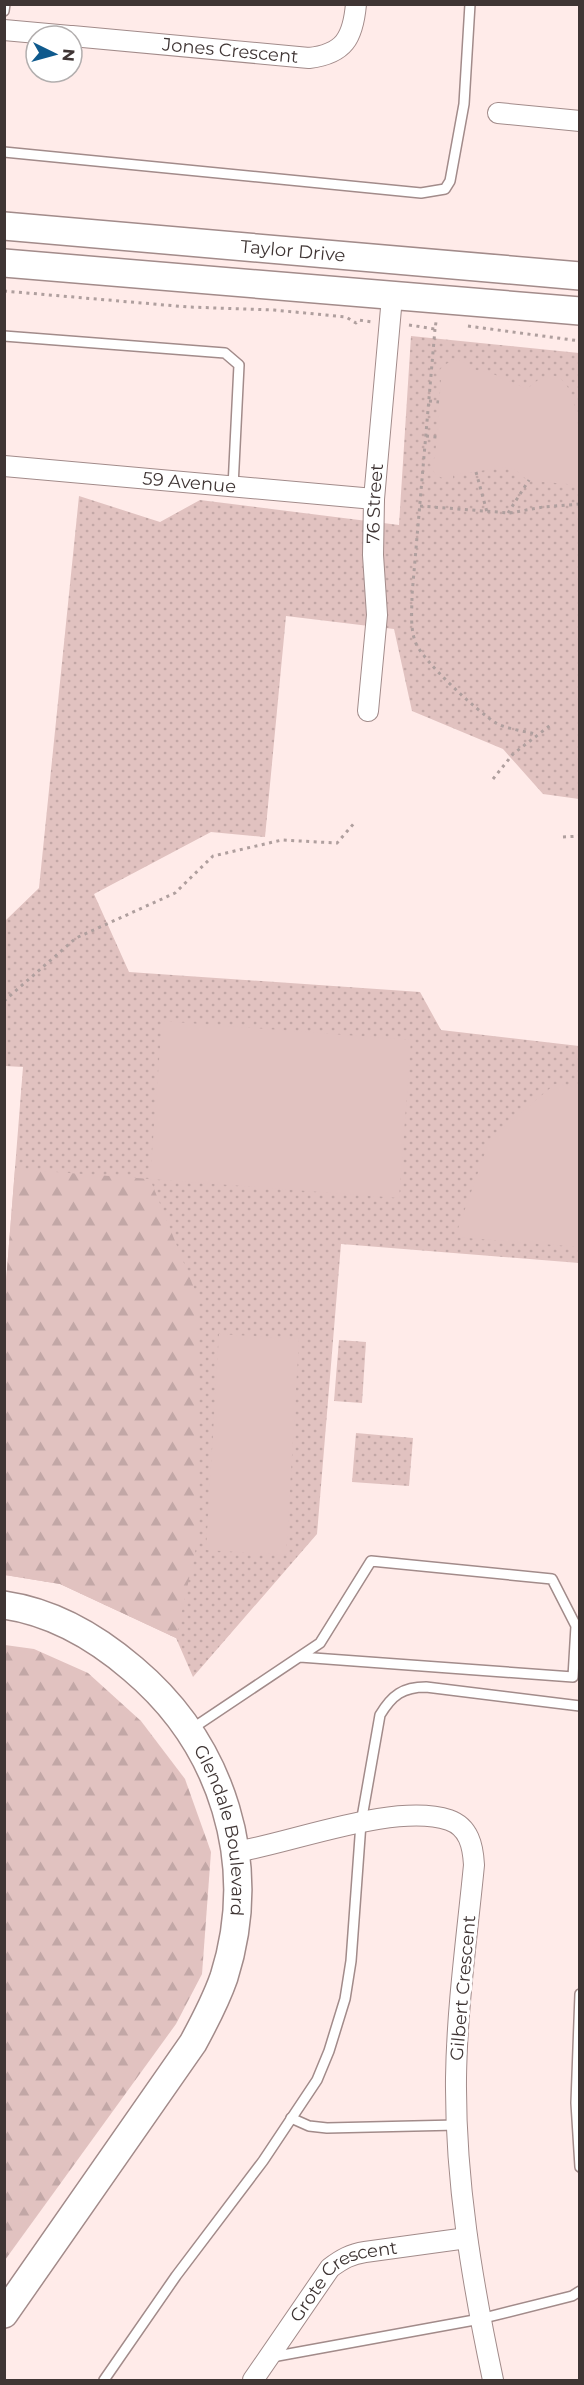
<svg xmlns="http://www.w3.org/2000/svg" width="584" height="2385" font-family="Montserrat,sans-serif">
  <defs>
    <pattern id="green-dots" width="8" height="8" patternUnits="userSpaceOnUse" patternTransform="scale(1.5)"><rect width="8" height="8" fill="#e1c2c0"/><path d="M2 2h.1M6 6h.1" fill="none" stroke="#c2a7a6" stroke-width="1.8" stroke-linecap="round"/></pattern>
    <pattern id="forest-firs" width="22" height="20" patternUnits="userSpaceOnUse" patternTransform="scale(1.5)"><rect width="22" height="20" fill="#e1c2c0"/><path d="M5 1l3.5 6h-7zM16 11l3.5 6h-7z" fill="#c2a7a6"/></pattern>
  </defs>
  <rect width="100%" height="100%" fill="#ffebe9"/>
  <g fill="url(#green-dots)">
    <polygon points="411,336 579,353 579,799 543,794 503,749 412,711 394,629 286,616 265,837 211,832 94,894 129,972 420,992 441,1030 579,1046 579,1263 341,1244 317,1534 193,1677 176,1638 60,1584 5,1575 4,1307 23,1067 5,1066 5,921 39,888 79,496 160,522 200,500 399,525"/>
    <polygon points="339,1340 366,1342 362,1403 334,1401"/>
    <polygon points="356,1433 413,1438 409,1486 352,1482"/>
  </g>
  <g fill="url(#forest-firs)">
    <polygon points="15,1169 150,1179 198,1298 199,1534 176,1638 60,1584 5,1575 4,1307"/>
    <polygon points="5,1645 34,1649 88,1673 141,1721 185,1779 211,1852 202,1974 176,2024 5,2260"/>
  </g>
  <g fill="#e1c2c0">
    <path d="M 457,360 L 468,364 L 467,368 L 491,373 L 527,389 C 533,384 539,378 546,376 C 584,368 580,462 579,485 L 532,481 L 523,477 L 516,470 L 506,467 L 453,475 L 453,479 C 439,480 430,473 430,459 L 435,458 L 441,380 L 437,380 C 438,367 445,363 457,360 Z"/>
    <polygon points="162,1021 411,1040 399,1198 150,1179"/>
    <polygon points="555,1084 579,1087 579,1247 455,1237 490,1139"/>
    <polygon points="219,1334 299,1339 286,1555 206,1550"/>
  </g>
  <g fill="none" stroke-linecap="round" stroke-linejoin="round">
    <defs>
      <g id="lane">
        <polyline points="4,11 5,4"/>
        <polyline points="4,152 421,193 445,189 450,181 464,104 470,4"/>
        <polyline points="4,336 225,353 239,365 233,487"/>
        <polyline points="190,1730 320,1643 371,1561 552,1579 576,1626 573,1677 300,1657"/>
        <polyline points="580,1994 576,2103 580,2167"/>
        <polyline points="291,2118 309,2126 327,2128 457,2125"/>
        <polyline points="272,2357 480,2319 572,2296 580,2291"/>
        <path d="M 104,2380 L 176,2276 L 263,2161 L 317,2080 L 329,2051 L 345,1999 L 351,1961 L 361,1823 L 380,1715 C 392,1695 403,1687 426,1687 L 580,1706"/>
      </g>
      <g id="street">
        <polyline points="4,30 70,36"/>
        <path id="s1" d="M 72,36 L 309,58 C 344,54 353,38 356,4"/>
        <polyline points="498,113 580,121"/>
        <path id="s2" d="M 4,466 L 374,499"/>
        <path id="s3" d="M 368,711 L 377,615 L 373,555 L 374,499 L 392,297"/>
        <path d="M 235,1852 C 292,1843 395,1802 449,1820 C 469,1827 473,1846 474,1865 C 467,1936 457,2007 456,2078 C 455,2180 472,2281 493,2380"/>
        <path id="s4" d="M 253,2380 L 330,2268 C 342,2259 351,2254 365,2252 L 467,2238"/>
      </g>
      <g id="secondary">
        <path id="s5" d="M 4,226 L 580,276"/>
        <polyline points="4,263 580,311"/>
        <path id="s6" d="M 4,1605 C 52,1612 97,1638 133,1669 C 223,1745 260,1863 224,1977 C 216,2000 205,2021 193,2043 L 4,2314"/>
      </g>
    </defs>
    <use href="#lane" stroke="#a28b8a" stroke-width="12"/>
    <use href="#street" stroke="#a28b8a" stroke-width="22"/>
    <use href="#secondary" stroke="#a28b8a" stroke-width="30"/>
    <g stroke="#af9f9e" stroke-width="3" stroke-dasharray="3 4.5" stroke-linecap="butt">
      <polyline points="4,291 188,307 274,310 346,317 356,323 359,320 372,322"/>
      <polyline points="409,325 435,329 436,322 438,322"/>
      <polyline points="468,326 580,341"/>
      <path d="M 435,329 L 412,595 C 412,610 410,627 415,641 C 421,660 478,712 496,723 C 507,729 523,731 536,734"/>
      <polyline points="429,401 439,402"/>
      <polyline points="426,436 437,437"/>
      <polyline points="476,472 487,512"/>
      <polyline points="420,506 510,513 543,507 580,504"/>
      <polyline points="508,513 529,480"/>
      <polyline points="493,779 513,754 552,724"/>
      <polyline points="563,837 580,836"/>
      <polyline points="4,1001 76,938 175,893 213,856 282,840 337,843 356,821"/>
    </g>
    <use href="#lane" stroke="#fff" stroke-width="9"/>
    <use href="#street" stroke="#fff" stroke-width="20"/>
    <use href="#secondary" stroke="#fff" stroke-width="27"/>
  </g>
  <g text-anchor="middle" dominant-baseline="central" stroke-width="6" stroke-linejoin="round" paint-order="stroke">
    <g font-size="18" fill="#3f3534" stroke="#fff">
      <text stroke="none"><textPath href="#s1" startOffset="159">Jones Crescent</textPath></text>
      <text stroke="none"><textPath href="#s5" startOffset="290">Taylor Drive</textPath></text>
      <text stroke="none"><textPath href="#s2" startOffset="186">59 Avenue</textPath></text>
      <text stroke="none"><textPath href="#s3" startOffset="208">76 Street</textPath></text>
      <text stroke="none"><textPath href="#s6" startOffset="336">Glendale Boulevard</textPath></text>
      <text transform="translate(463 1988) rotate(-85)">Gilbert Crescent</text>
      <text stroke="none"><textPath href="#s4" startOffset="140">Grote Crescent</textPath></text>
    </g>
  </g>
  <rect width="584" height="2385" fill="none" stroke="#3f3534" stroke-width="12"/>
  <g transform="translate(54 54) rotate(95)"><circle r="28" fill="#ffffff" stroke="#b2aeae" stroke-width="1.5"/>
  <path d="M0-4.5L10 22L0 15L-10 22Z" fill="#0f5a8d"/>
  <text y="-9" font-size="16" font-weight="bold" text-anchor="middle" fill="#3f3534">N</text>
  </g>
</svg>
